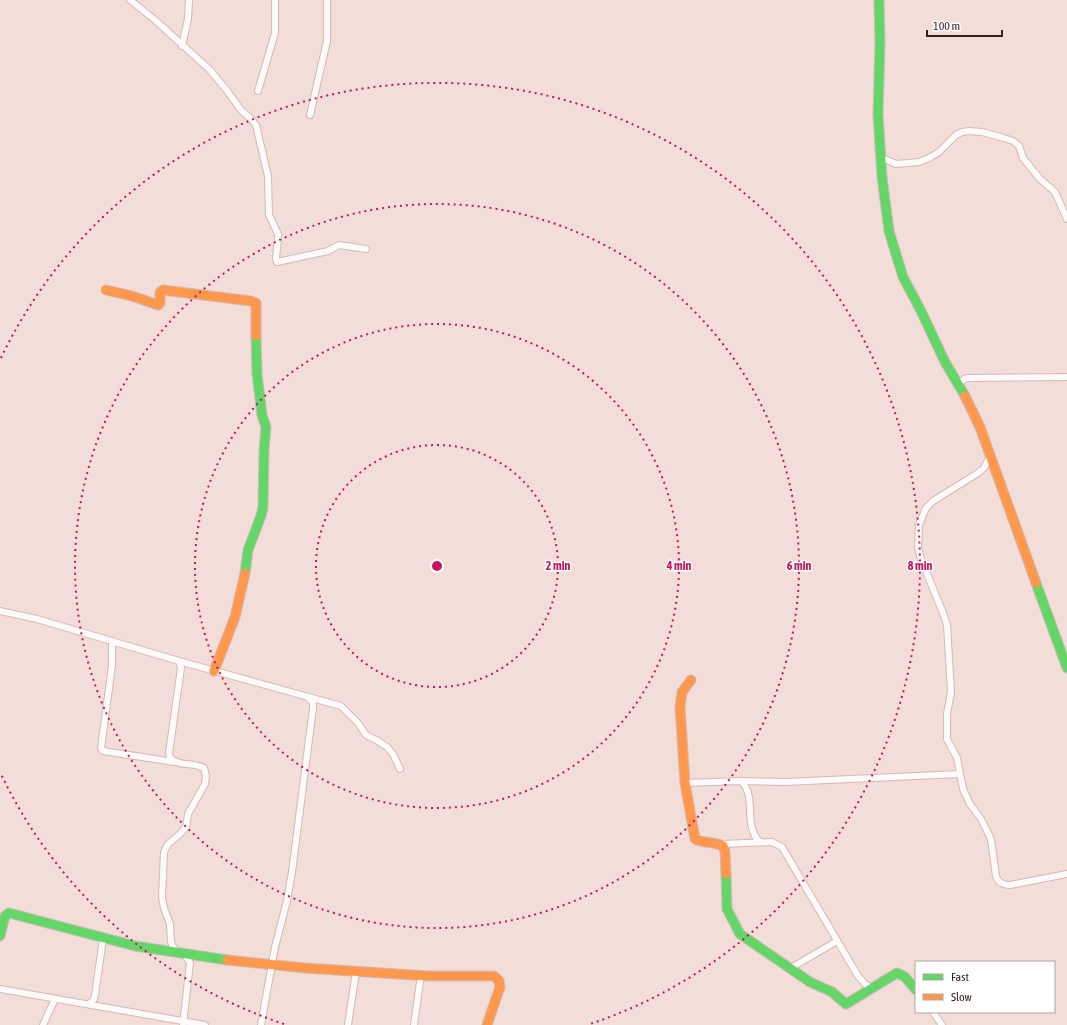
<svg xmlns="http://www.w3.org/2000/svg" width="1067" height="1025" font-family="'Asap Condensed',sans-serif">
  <rect width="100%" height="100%" fill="#f3ddd8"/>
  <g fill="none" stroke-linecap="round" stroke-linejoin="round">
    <defs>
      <g id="street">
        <polyline points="130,0 155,20 210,70 228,92 241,110 252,120 256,125 268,176 269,215 278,234 278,239 276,258 277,262 328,251 339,245 366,249"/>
        <polyline points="182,46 188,19 189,0"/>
        <polyline points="258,91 275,33 275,0"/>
        <polyline points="310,115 327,41 327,0"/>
        <polyline points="880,157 896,164 919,162 929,158 939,152 956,135 962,132 969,131 982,132 1004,138 1013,141 1019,146 1023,158 1040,179 1055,192 1067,219"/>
        <polyline points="958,385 964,379 968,378 1067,377"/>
        <path d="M 990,456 L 984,468 L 978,473 L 933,501 L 926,508 L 919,525 L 918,548 L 921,559 L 943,613 L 947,625 L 951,692 L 947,714 L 947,739 L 957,758 L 963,789 L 970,804 L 981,819 L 991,839 L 996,876 C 998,883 1004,885 1010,885 L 1067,874"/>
        <polyline points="0,611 37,619 179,661 341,706 358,723 366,735 378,741 387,747 393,754 400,769"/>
        <polyline points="112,641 112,666 101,748 103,751 174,762"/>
        <path d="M 179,661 L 181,668 L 169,753 L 170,758 C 180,767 193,762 204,768 L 206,776 L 205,784 L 188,814 L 186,827 L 180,834 L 168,844 L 164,852 L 162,897 L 164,908 L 170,924 L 171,942 L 174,949 L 185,955 L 190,963 L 183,1025"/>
        <polyline points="741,781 785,782 960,774"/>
        <path d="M 685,783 L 741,781 C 758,798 742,825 760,842"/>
        <polyline points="721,844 772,842 782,847 858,976 866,985 872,988"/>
        <polyline points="791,968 837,941"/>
        <polyline points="0,989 205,1025"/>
        <polyline points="89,1004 94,999 95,995 103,939"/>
        <polyline points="933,1012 942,1025"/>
        <polyline points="43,1025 55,999"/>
        <polyline points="261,1025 275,947 287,901 292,872 313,708 313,703 308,697"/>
        <polyline points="348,1025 356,971"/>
        <polyline points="414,1025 421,975"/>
      </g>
      <g id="fast">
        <polyline points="879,0 880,43 878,114 882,177 889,231 903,277 921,311 945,362 965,396"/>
        <polyline points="245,573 248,550 261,516 263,507 264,451 266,427 262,415 257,374 256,336"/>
        <polyline points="1036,583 1067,668"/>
        <polyline points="726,874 727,909 740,934 810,982 832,992 846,1004 897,973 905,977 916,990"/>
        <polyline points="0,936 5,916 9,913 135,946 227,960"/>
      </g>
      <g id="slow">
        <polyline points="106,290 132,296 158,305 160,303 160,292 163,290 251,301 256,303 256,336"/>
        <polyline points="965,396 980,427 1036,583"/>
        <polyline points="214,671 235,617 245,573"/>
        <path d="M 691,680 L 682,692 L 680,707 L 685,783 L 695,839 C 704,844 714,841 723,846 L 725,851 L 726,874"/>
        <polyline points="227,960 305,968 428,976 494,976 499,981 500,987 487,1025"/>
      </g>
    </defs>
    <use href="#street" stroke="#d1bab5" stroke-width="8"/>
    <use href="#fast" stroke="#d1bab5" stroke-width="11"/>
    <use href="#slow" stroke="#d1bab5" stroke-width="11"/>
    <use href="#street" stroke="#fdfaf9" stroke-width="6"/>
    <use href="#fast" stroke="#63d668" stroke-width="9"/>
    <use href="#slow" stroke="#ff974d" stroke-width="9"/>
  </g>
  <g fill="none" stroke="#c2185b" stroke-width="2" stroke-dasharray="2 4">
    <circle cx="437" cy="566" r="121"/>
    <circle cx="437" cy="566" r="242"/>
    <circle cx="437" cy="566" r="362"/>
    <path d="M284 1024A483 483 0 0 1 1 774M1 358A483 483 0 1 1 590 1024"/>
  </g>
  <circle cx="437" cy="566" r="6" fill="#c2185b" stroke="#fff" stroke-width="2"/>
  <g font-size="12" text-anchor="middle" font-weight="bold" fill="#c2185b" stroke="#fff" stroke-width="3" stroke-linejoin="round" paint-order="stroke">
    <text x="558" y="570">2 min</text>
    <text x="679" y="570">4 min</text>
    <text x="799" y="570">6 min</text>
    <text x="920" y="570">8 min</text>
  </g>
  <rect x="915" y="961" width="140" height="52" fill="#ffffff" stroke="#afa5a3"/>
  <rect x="923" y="974" width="20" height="6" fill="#63d668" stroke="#afa5a3"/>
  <text x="951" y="981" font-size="12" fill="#361e19">Fast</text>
  <rect x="923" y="994" width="20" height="6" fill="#ff974d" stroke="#afa5a3"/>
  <text x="951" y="1001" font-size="12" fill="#361e19">Slow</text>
  <path d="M927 30v6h75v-6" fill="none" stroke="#361e19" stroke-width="2"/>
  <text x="933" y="30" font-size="12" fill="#361e19" stroke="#ffffff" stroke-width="3" paint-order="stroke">100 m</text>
</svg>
